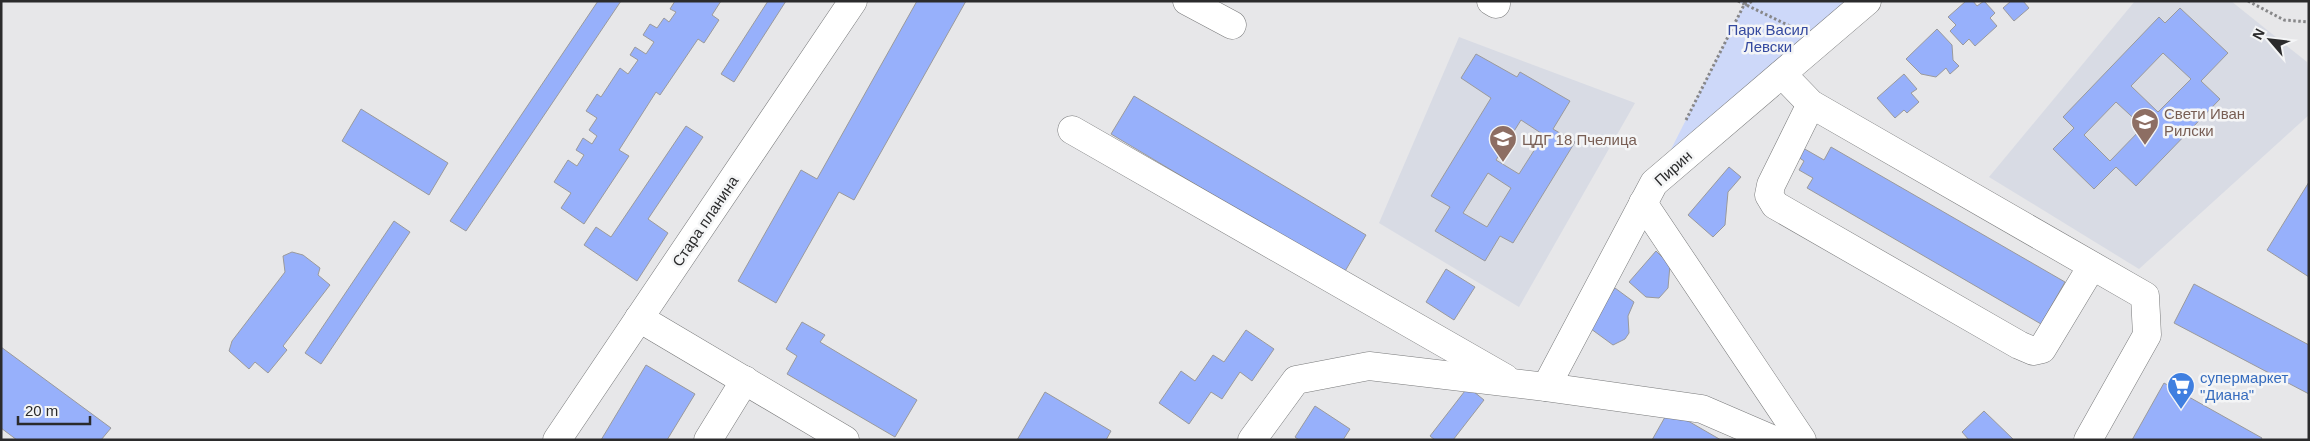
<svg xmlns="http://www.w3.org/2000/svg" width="2310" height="441" font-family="Arial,sans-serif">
  <rect width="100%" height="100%" fill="#e7e7e9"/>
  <g fill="#d8dbe4">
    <polygon points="2135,1 2231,1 2307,62 2309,77 2309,115 2139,269 1989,177"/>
    <polygon points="1459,37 1635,103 1519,307 1379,223"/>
  </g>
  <polygon fill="#cdd8f9" points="1737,1 1867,1 1654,183 1744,5"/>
  <g fill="#97b0fb" stroke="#9a9a9c" fill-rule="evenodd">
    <polygon points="598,1 621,1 466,231 450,221"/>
    <polygon points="675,1 721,1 712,15 719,20 704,43 698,39 660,95 656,92 619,150 629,156 584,224 561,208 571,193 554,182 568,160 577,166 584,155 576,150 583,138 592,144 597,136 589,130 597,118 586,111 597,94 601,97 620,68 628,74 638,60 630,55 635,47 646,54 654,42 643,35 650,24 657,28 664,18 669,22 676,12 670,9"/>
    <polygon points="768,1 786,1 734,82 721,74"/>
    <polygon points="917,1 966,1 854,200 839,192 776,303 738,281 801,170 817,179"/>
    <polygon points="1966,1 1973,1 1977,6 1984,1 1995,13 1990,18 1997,26 1975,46 1969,39 1963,45 1950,31 1956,25 1948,17"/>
    <polygon points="2011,1 2023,1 2029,8 2014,21 2003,8"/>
    <path d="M 2180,8 L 2228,53 L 2201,81 L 2220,99 L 2136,186 L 2116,167 L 2094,189 L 2053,149 L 2074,128 L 2063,117 L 2159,17 L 2165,23 ZM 2163,53 L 2191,79 L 2158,112 L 2131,86 ZM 2116,102 L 2143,127 L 2110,161 L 2084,135 Z"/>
    <polygon points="1937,29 1952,45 1953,60 1959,66 1950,74 1946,68 1936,77 1921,74 1906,59"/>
    <path d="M 1476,54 L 1517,77 L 1520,72 L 1570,101 L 1553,129 L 1575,142 L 1513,243 L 1500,236 L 1485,261 L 1435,231 L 1450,207 L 1431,196 L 1491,98 L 1461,78 ZM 1521,120 L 1544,135 L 1519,174 L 1496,160 ZM 1488,173 L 1511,188 L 1487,227 L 1463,213 Z"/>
    <polygon points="1904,74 1917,89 1911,93 1919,102 1907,113 1904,110 1895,118 1877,98"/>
    <polygon points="1134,96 1366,235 1344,273 1111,134"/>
    <polygon points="361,109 448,163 429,195 342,141"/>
    <polygon points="686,126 703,137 648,219 668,233 637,281 584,245 596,227 611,237"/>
    <polygon points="1831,147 2065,282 2041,324 1807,188 1813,178 1799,170 1804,161 1798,157 1803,148 1824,160"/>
    <polygon points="1729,167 1741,177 1728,192 1725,225 1713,237 1688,215"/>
    <polygon points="2309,182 2309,277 2267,250"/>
    <polygon points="394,221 410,232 321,364 305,353"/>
    <polygon points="1656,251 1670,265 1668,288 1659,298 1646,297 1629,282"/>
    <polygon points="292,252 303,255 320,268 318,275 330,285 283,346 287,350 268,373 255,362 249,369 229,351 232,341 285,272 283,256"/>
    <polygon points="1446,269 1475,287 1454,320 1426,302"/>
    <polygon points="2194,284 2309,345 2309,394 2174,323"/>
    <polygon points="1615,288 1634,302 1628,316 1629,333 1625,339 1613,345 1587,326"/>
    <polygon points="802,322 825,335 820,342 917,400 895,437 787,374 797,356 786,349"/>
    <polygon points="1246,330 1274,349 1252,381 1240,372 1222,399 1211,392 1189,424 1159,403 1181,371 1195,381 1213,355 1224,362"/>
    <polygon points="1,347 111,428 101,440 17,440 1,428"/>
    <polygon points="646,365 695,394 667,440 601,440"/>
    <polygon points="2164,383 2262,438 2261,440 2132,440"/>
    <polygon points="1468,387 1484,400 1453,440 1435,440 1430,436"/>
    <polygon points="1045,392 1111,431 1106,440 1017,440"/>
    <polygon points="1315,406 1350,429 1343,440 1299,440 1295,437"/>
    <polygon points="1669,410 1721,440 1652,440"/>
    <polygon points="1984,411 2014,440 1969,440 1962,432"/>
  </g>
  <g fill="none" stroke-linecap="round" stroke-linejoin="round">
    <defs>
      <g id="minor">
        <polyline points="1187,1 1232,25"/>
        <polyline points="1491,1 1496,4"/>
        <polyline points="1782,74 1811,104 2145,296 2147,335 2088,440"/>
        <polyline points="1811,104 1771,185 1769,195 1775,205 2019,345 2033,351 2042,349 2092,266"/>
        <polyline points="1072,130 1505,378"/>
        <polyline points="1643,203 1802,440"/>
        <polyline points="639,318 845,440"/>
        <polyline points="1546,387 1654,183 1867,1"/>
        <polyline points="557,440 853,1"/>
        <polyline points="708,440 745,380"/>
        <polyline points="1252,440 1296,380 1369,366 1546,387 1702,409 1774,440"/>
      </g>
    </defs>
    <use href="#minor" stroke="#797a7b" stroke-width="29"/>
    <g stroke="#878789" stroke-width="3" stroke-dasharray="2.5 2.5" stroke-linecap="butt">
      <polyline points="1738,1 1796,29"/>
      <polyline points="2248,1 2284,20 2309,22"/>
      <polyline points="1745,5 1753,1"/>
      <polyline points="1686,120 1746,1"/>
    </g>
    <use href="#minor" stroke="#fff" stroke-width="28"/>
  </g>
  <defs>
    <symbol id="school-pin" viewBox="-11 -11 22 30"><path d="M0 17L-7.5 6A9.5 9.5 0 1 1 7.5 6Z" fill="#8d6e63" stroke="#f4f5f6"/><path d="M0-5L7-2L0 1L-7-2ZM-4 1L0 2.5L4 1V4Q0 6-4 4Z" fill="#fff"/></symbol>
    <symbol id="supermarket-pin" viewBox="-11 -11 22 30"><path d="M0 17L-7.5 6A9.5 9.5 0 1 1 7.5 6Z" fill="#3f7fe0" stroke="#f4f5f6"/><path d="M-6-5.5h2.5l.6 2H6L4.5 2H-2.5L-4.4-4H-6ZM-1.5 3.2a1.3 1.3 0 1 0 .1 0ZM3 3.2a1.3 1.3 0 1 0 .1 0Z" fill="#fff"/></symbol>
  </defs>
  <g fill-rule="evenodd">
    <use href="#school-pin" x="2129" y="106" width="32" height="43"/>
    <use href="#school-pin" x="1487" y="123" width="32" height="43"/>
    <use href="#supermarket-pin" x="2165" y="370" width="32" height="43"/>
  </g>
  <g text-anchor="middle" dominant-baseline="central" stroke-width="5" stroke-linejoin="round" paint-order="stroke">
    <g font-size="15" fill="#34499f" stroke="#f4f5f6">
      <text x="1768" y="29">Парк Васил<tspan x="1768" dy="17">Левски</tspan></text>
    </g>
    <g font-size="15" fill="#785e54" stroke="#f4f5f6" text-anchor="start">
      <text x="2164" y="113">Свети Иван<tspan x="2164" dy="17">Рилски</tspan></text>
      <text x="1522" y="139">ЦДГ 18 Пчелица</text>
    </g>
    <g font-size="15" fill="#2b2b2c" stroke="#f4f5f6">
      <text transform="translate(1673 168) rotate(-42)">Пирин</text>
      <text transform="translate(705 221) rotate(-56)">Стара планина</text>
    </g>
    <g font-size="15" fill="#366cbe" stroke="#f4f5f6" text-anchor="start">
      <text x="2200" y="377">супермаркет<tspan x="2200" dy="17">"Диана"</tspan></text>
    </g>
  </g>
  <rect width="2310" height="441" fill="none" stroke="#2b2b2c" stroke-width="5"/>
  <g transform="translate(2270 40) rotate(298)" stroke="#f4f5f6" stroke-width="4" paint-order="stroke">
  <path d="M0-4L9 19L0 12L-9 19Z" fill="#2b2b2c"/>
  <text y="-8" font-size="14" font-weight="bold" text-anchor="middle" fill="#2b2b2c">N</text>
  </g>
  <path d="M18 416v8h72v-8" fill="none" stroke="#2b2b2c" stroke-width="2.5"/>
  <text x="25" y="416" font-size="15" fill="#2b2b2c" stroke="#f4f5f6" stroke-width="4" paint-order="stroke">20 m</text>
</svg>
